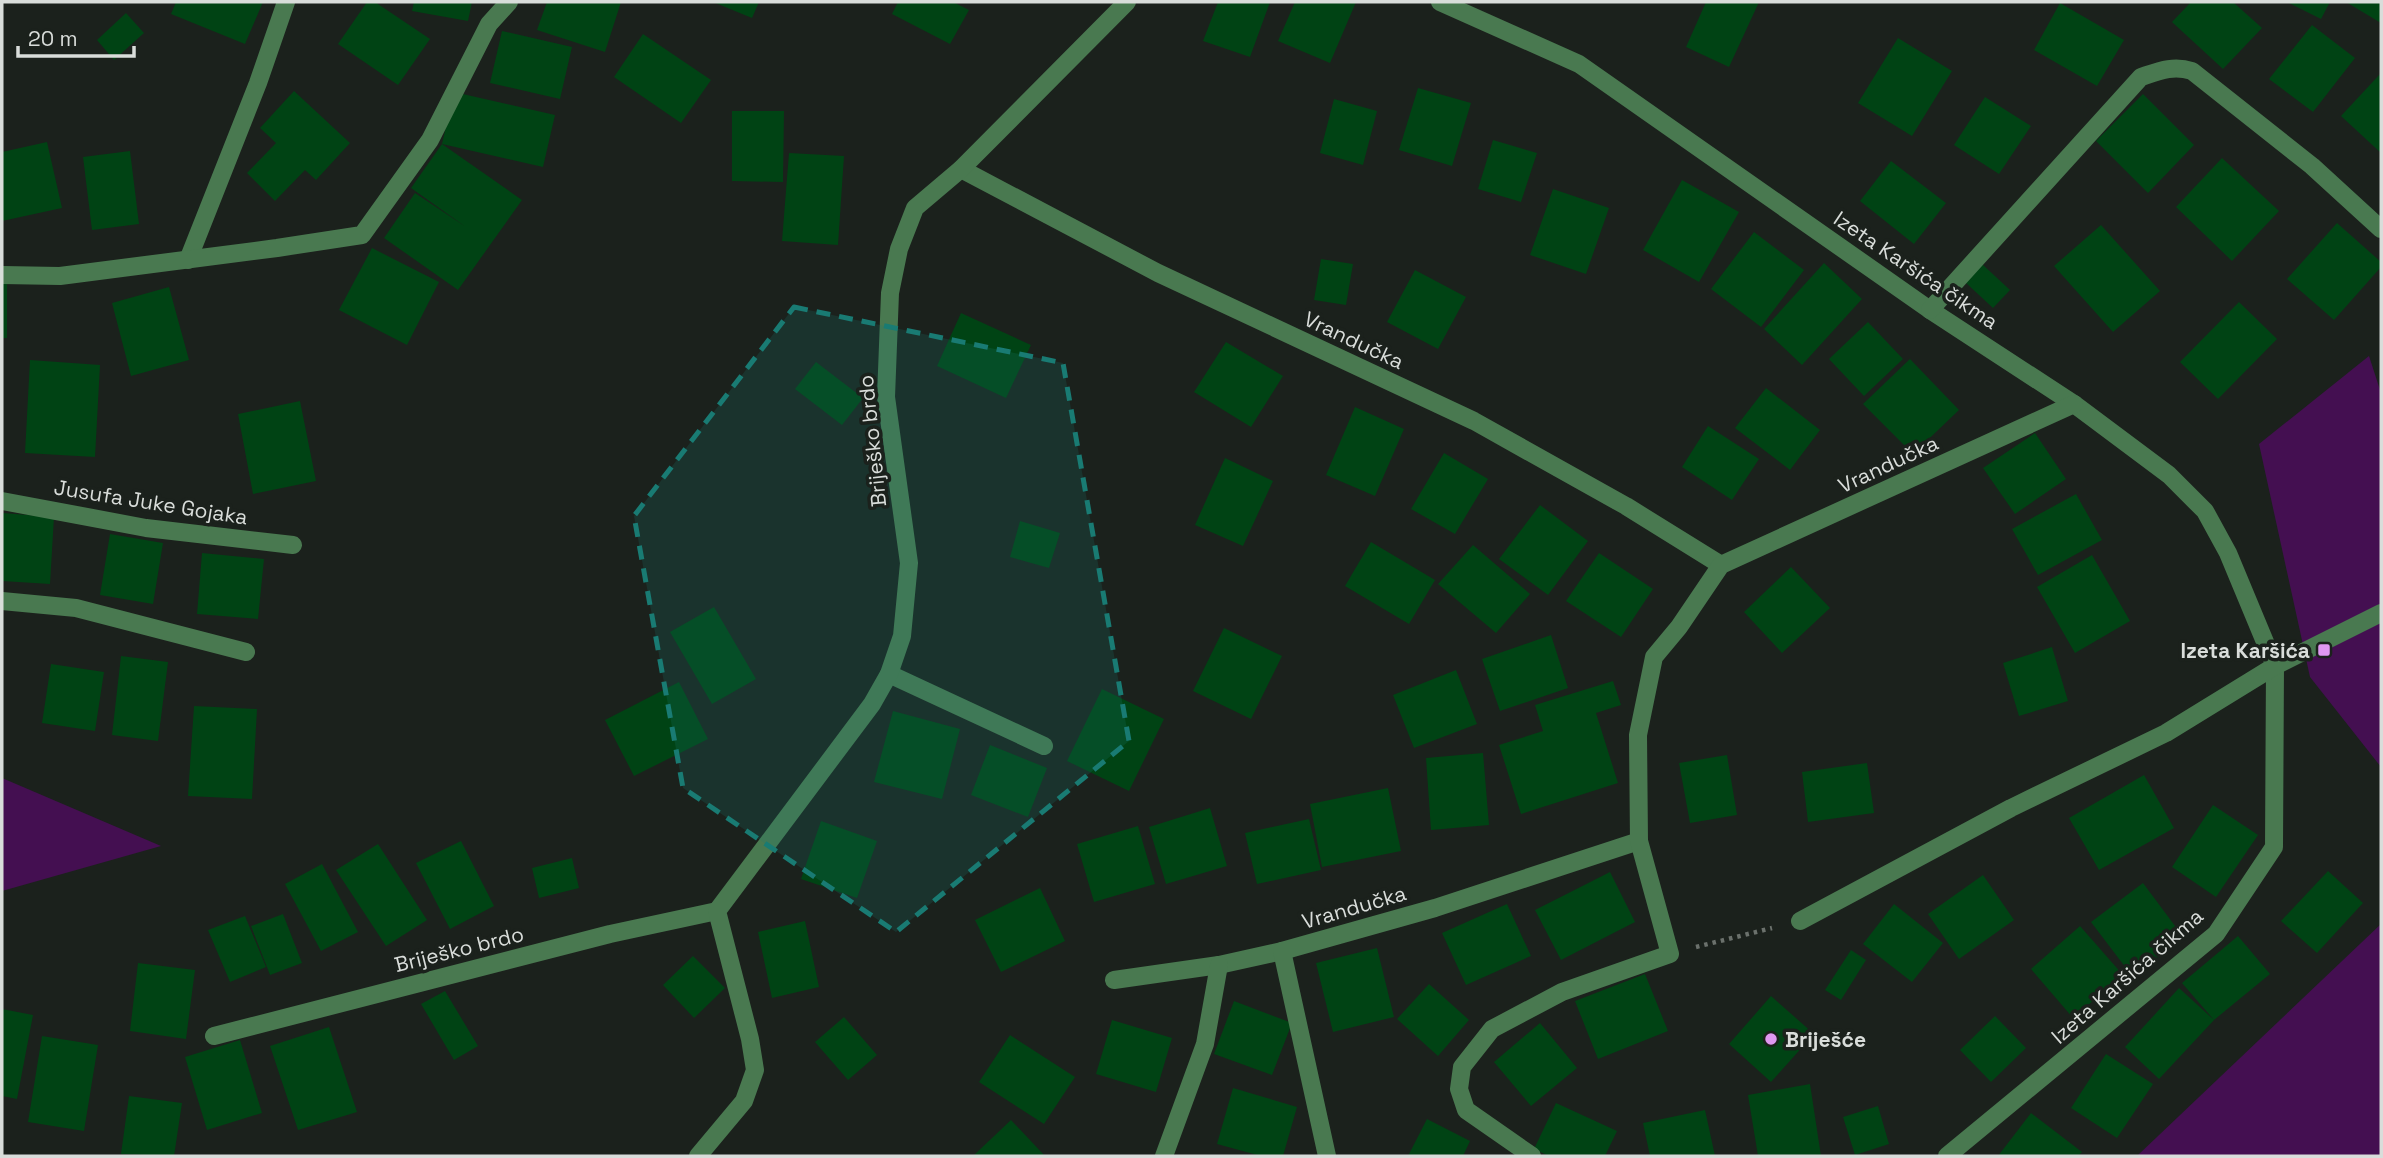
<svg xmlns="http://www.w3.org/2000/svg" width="2383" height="1158" font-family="'Space Grotesk',sans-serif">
  <rect width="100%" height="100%" fill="#1b211c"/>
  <g fill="#440f51">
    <polygon points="2369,356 2381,393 2381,767 2310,677 2259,444"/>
    <polygon points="2,778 161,846 2,891"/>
    <polygon points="2381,924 2381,1156 2137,1156"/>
  </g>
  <g fill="#004314">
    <polygon points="176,2 263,2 245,44 171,14"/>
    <polygon points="367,2 375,2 430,39 398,85 338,44"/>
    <polygon points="414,2 472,2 468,21 412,11"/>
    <polygon points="547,2 621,2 605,52 537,30"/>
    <polygon points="713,2 759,2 752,18"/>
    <polygon points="898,2 953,2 969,10 950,44 892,14"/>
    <polygon points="1218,2 1270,2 1250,57 1203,41"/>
    <polygon points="1295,2 1356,2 1330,63 1278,41"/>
    <polygon points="1706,2 1759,2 1729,67 1686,47"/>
    <polygon points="2191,2 2233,2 2262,28 2223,69 2172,22"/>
    <polygon points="2287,2 2330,2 2321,19"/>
    <polygon points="2346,2 2381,2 2381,23"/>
    <polygon points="2060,3 2124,40 2097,86 2034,50"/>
    <polygon points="126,13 144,33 114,60 97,40"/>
    <polygon points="2312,25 2355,58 2313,112 2269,79"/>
    <polygon points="502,31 572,47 560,99 490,83"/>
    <polygon points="643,34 711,80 681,123 614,77"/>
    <polygon points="1898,38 1952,71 1912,136 1858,103"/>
    <polygon points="2381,73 2381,153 2341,116"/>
    <polygon points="1418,88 1471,103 1452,166 1399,150"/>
    <polygon points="294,91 350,143 316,180 305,170 275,201 247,173 276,143 260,128"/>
    <polygon points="454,92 555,115 543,167 442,144"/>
    <polygon points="2143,94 2194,145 2148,193 2096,141"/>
    <polygon points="1985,97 2031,126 1999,174 1954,145"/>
    <polygon points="1334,99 1377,111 1363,165 1320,153"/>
    <polygon points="732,111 784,111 783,182 732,181"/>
    <polygon points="1493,140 1537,153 1521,202 1478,189"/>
    <polygon points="47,142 62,208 2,221 2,152"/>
    <polygon points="442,144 522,200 458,290 384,238 415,193 466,227 411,188"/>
    <polygon points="130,151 139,224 92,230 83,157"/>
    <polygon points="789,153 844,156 838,245 782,241"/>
    <polygon points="2222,158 2279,211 2232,261 2176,207"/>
    <polygon points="1891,161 1946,203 1914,244 1860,201"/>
    <polygon points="1682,180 1739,212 1699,282 1643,250"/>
    <polygon points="1553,189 1609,208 1586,274 1530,255"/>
    <polygon points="2337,223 2381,262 2381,267 2334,320 2287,279"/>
    <polygon points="2101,225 2160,291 2113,332 2054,266"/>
    <polygon points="1754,232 1804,270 1761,327 1711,289"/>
    <polygon points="372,248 439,282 407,345 339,310"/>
    <polygon points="1321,259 1353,264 1346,305 1314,300"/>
    <polygon points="1824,263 1862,299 1802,365 1764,329"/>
    <polygon points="1982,264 2010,290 1993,308 1965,282"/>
    <polygon points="1415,270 1466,297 1438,349 1387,322"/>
    <rect x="2" y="284" width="5" height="54"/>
    <polygon points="169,287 189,360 131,376 112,303"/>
    <polygon points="2239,302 2277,339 2218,399 2180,362"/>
    <polygon points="961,313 1031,345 1006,398 937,366"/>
    <polygon points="1868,322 1903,359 1864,396 1829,359"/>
    <polygon points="1226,342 1283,376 1251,427 1194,392"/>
    <polygon points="1910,359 1959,410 1913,454 1863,404"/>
    <polygon points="30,360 100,365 95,457 25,453"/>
    <polygon points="816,362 863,398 842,425 795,389"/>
    <polygon points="1766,388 1820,430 1790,470 1735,428"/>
    <polygon points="300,401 316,481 253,494 238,414"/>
    <polygon points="1355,407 1404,429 1375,496 1326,475"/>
    <polygon points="1708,426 1759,459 1732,500 1682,467"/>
    <polygon points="2035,433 2066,479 2015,514 1983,468"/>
    <polygon points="1444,453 1488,479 1455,534 1411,509"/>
    <polygon points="1225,458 1273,481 1243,546 1195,525"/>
    <polygon points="2076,494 2102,540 2038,575 2012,529"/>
    <polygon points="1540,505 1588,541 1548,595 1499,559"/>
    <polygon points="2,513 54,517 50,584 2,581"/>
    <polygon points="1020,521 1060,533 1049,568 1010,557"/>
    <polygon points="110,534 163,543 153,604 100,595"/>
    <polygon points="1371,542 1435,580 1409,624 1345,586"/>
    <polygon points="1473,545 1530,594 1496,633 1438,584"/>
    <polygon points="202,553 264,559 258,619 197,614"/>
    <polygon points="1599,553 1653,589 1621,637 1566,601"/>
    <polygon points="2092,555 2130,621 2075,653 2037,587"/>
    <polygon points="1791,567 1830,608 1782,653 1744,612"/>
    <polygon points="714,607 756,679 712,704 670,632"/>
    <polygon points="1224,628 1282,656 1251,719 1193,691"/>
    <polygon points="1551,635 1568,688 1500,711 1482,659"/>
    <polygon points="2052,647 2068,701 2019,716 2003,663"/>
    <polygon points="121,656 168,662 158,741 112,735"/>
    <polygon points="51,664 104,672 95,731 42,723"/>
    <polygon points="1456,670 1477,724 1414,748 1393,695"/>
    <polygon points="1613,681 1621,705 1596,713 1618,783 1521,814 1499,745 1543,731 1535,705"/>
    <polygon points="679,682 708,739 634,776 605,720"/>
    <polygon points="1102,689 1164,719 1129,791 1067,761"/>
    <polygon points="194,706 257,709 252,799 188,796"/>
    <polygon points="893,711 960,729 942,799 874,782"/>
    <polygon points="990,745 1047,768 1028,817 971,795"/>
    <polygon points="1483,753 1489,825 1431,830 1426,758"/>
    <polygon points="1727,755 1737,815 1690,823 1679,763"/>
    <polygon points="1867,763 1874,813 1808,822 1802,772"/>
    <polygon points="2144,775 2174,828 2099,870 2069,818"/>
    <polygon points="1388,788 1401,851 1322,867 1310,804"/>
    <polygon points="2213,805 2258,835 2216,897 2172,867"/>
    <polygon points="1210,808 1227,866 1166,884 1149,827"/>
    <polygon points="1309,819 1321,870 1257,884 1245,833"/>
    <polygon points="821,821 877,841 857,898 801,879"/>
    <polygon points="1138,826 1155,884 1094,902 1077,844"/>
    <polygon points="461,841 494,906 450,929 416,863"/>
    <polygon points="378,844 427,920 386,946 336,870"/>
    <polygon points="572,858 579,888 539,898 532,868"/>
    <polygon points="322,864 358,932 321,951 285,884"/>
    <polygon points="2328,871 2363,903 2317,953 2281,921"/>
    <polygon points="1610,872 1635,922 1561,960 1535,910"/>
    <polygon points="1983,875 2014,920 1959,959 1928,914"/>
    <polygon points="2143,883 2184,938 2132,976 2091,922"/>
    <polygon points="1040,888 1065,941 1001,972 975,920"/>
    <polygon points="1507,904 1531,956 1466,985 1442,933"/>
    <polygon points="1894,904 1943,943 1912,982 1863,944"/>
    <polygon points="283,914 302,963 270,975 251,926"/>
    <polygon points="245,916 266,967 230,982 208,930"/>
    <polygon points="805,921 819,987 772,998 758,932"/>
    <polygon points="2080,926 2123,975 2073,1018 2031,969"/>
    <polygon points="2238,936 2270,974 2214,1020 2159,1079 2125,1047 2179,988 2214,1020 2182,983"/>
    <polygon points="1377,948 1394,1017 1333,1032 1316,963"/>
    <polygon points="1851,950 1866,960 1841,1000 1825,990"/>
    <polygon points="693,956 725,988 694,1018 663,985"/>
    <polygon points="138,963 195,970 186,1039 130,1031"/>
    <polygon points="1645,974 1668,1031 1598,1059 1575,1001"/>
    <polygon points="1429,984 1469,1020 1438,1056 1397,1019"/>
    <polygon points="445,991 478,1046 454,1060 421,1004"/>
    <polygon points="1771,996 1814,1034 1771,1082 1729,1044"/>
    <polygon points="1234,1001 1292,1023 1272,1075 1214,1054"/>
    <polygon points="2,1009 33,1015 17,1099 2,1096"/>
    <polygon points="1995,1016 2026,1048 1991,1082 1960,1050"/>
    <polygon points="844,1017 877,1055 848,1080 815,1042"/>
    <polygon points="1112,1020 1172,1038 1156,1092 1096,1074"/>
    <polygon points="1540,1023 1577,1068 1531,1106 1494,1062"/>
    <polygon points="329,1027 357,1112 298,1130 270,1046"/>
    <polygon points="1010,1035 1075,1077 1044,1124 979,1082"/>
    <polygon points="42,1036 98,1045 84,1131 28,1122"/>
    <polygon points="240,1040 262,1113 207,1130 185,1057"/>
    <polygon points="2106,1054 2153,1084 2117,1138 2071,1108"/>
    <polygon points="1810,1084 1821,1156 1758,1156 1748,1095"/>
    <polygon points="1233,1088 1297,1107 1283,1156 1261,1156 1217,1144"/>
    <polygon points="129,1096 182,1103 174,1156 121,1154"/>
    <polygon points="1556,1103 1617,1131 1605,1156 1549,1156 1534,1149"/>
    <polygon points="1878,1106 1889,1144 1855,1155 1843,1117"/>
    <polygon points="1705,1110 1715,1156 1650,1156 1643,1123"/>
    <polygon points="2031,1113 2082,1152 2078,1156 1998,1156"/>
    <polygon points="1427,1119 1470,1141 1463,1156 1408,1156"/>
    <polygon points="1011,1120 1045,1156 973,1156"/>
  </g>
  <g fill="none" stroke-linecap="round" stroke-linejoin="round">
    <polyline stroke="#6b716c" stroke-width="4.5" stroke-dasharray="3.5 5" stroke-linecap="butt" points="1696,947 1772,928"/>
    <g stroke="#497950" stroke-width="18">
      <polyline points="1440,2 1579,64 1930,310 2074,404 2169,475 2205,511 2228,553 2275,666 2274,847 2216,934 1947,1156"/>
      <polyline points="961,169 1158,273 1474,421 1626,506 1721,565"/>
      <polyline points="188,260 258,83 286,2"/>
      <polyline points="2,275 60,276 277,248 362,235 430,140 489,24 509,2"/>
      <path d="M 1930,310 L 2141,77 C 2159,71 2173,65 2192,71 L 2312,166 L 2381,229"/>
      <polyline points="2,501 146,528 293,545"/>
      <polyline points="2,601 76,608 246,652"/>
      <polyline points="889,674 1044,746"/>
      <polyline points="1800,921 2011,808 2166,733 2275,666 2381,613"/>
      <polyline points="1114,980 1219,965 1282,951"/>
      <polyline points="214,1036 610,934 717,911"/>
      <polyline points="698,1156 744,1101 755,1070 750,1039 717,911 872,704 889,674 902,636 909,563 886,397 890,293 899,249 915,208 961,169 1127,2"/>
      <polyline points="1164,1156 1205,1044 1219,965"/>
      <polyline points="1327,1156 1282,951 1435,908 1639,841"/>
      <polyline points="1532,1156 1466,1110 1459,1089 1462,1067 1492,1029 1562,992 1670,954 1639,841 1638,735 1654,657 1679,627 1721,565 2074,404"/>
    </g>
  </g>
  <path fill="#197b73" fill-opacity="0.2" stroke="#197b73" stroke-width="5" stroke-dasharray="14 9" stroke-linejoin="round" d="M 794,307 L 1063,363 L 1129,741 L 896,932 L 683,788 L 634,516 Z"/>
  <g fill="#df98f1" stroke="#1b211c" stroke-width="2.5">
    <rect x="2317" y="643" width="14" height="14" rx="3.5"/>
    <circle cx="1771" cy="1039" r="7"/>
  </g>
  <g text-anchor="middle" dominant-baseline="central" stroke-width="7" stroke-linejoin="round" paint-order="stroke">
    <g font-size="21" fill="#d9ddda" stroke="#1b211c">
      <text transform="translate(1916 270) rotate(34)">Izeta Karšića čikma</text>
      <text transform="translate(1354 340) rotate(25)">Vrandučka</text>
      <text transform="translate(872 441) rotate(-96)">Briješko brdo</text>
      <text transform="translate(1888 464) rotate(-25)">Vrandučka</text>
      <text transform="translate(151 502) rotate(9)">Jusufa Juke Gojaka</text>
      <text transform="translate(1354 907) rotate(-16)">Vrandučka</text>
      <text transform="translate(459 949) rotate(-14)">Briješko brdo</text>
      <text transform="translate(2127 976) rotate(-41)">Izeta Karšića čikma</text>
    </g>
    <g font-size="21" font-weight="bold" fill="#d9ddda" stroke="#1b211c" text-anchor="end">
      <text x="2310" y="650">Izeta Karšića</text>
      <text x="1785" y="1039" text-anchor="start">Briješće</text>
    </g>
  </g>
  <rect width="2383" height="1158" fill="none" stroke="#d9ddda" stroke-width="7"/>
  <path d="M18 46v10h116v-10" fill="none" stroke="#d9ddda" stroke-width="3.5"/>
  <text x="28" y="46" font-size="21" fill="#d9ddda" stroke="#1b211c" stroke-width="5" paint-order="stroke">20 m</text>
</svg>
